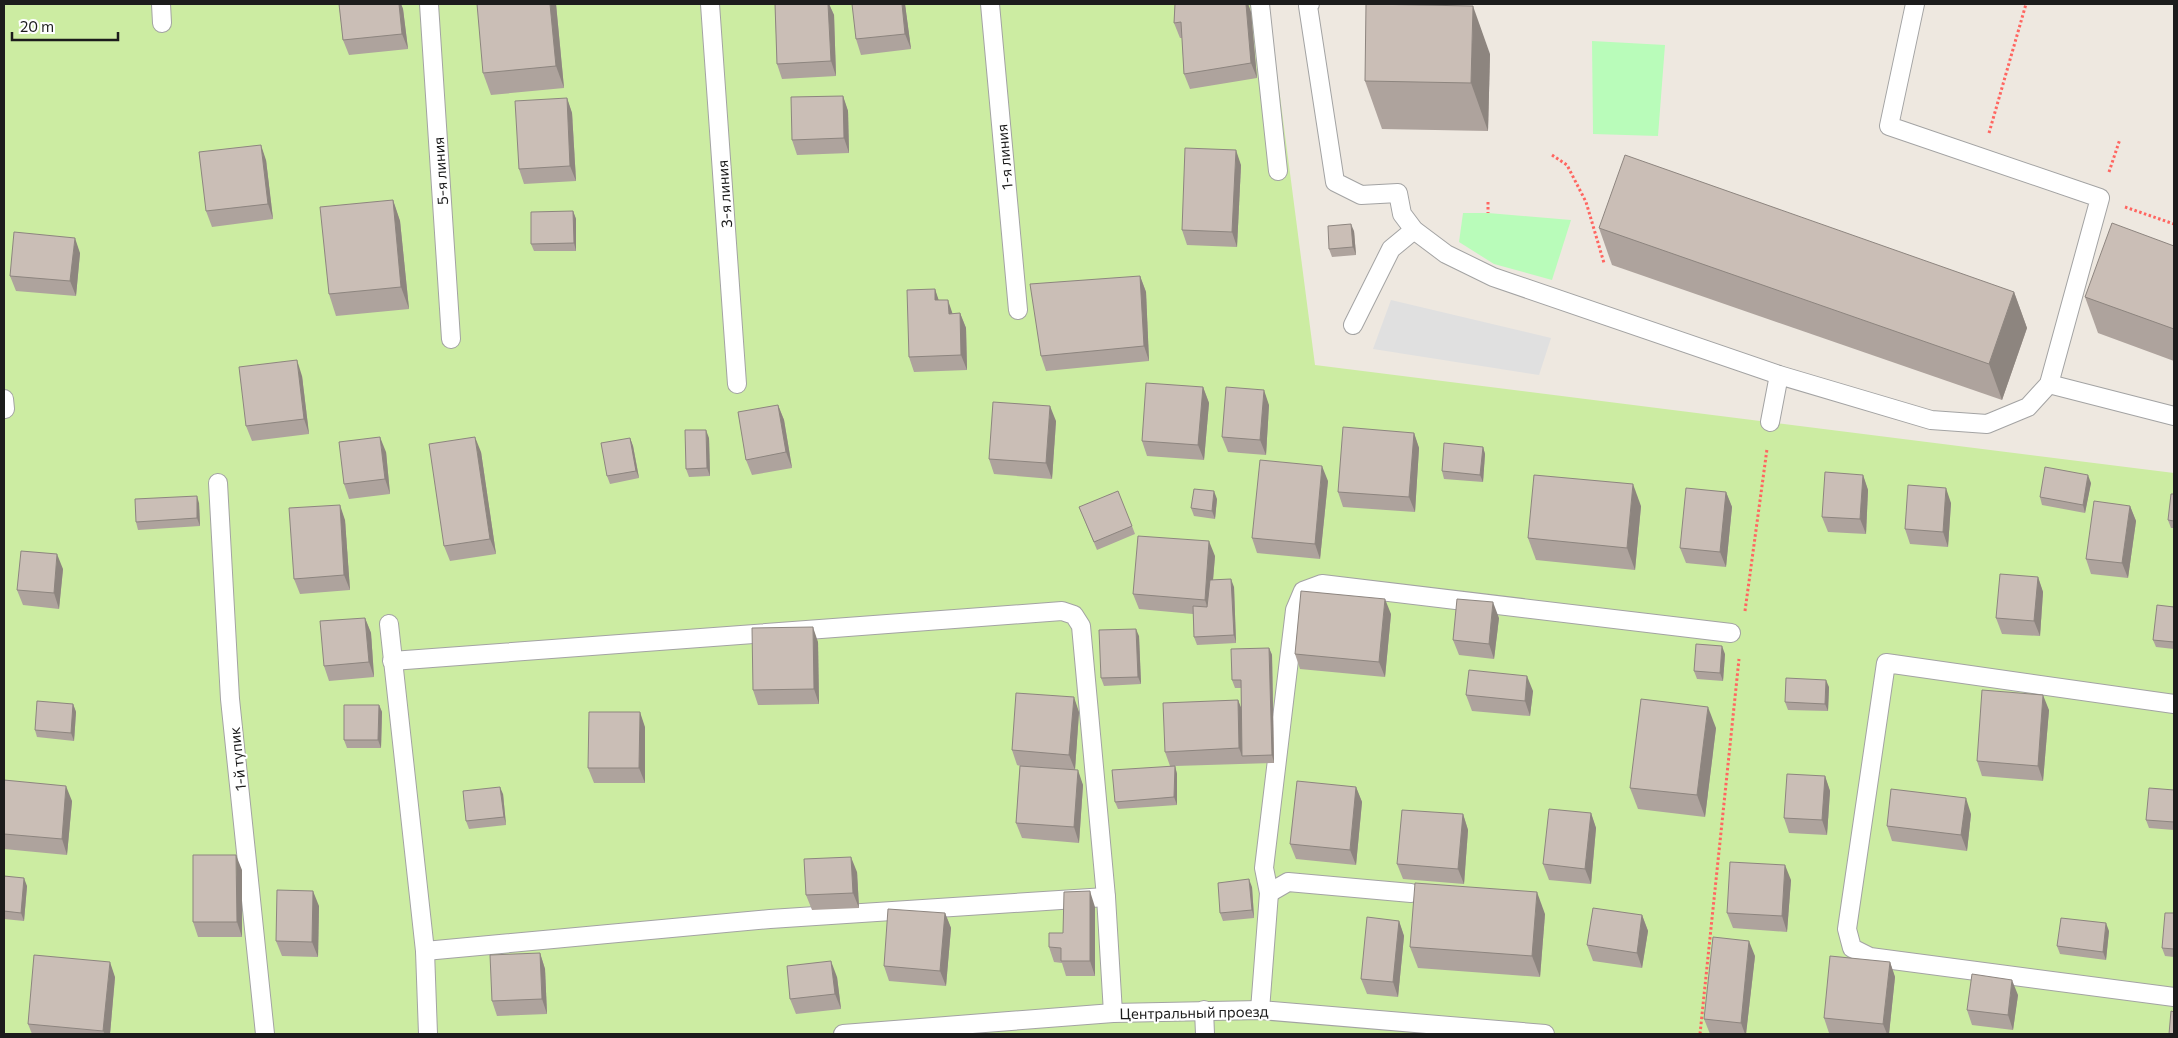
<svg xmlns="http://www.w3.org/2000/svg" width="2178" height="1038" font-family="Commissioner,sans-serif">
  <rect width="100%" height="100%" fill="#eee8e0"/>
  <polygon fill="#cceca2" points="4,4 1268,4 1315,365 2174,473 2174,1034 4,1034"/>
  <g fill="#b9fcba">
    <polygon points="1592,41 1665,45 1658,136 1593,134"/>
    <polygon points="1463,213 1488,213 1571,220 1552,280 1494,264 1459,242"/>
  </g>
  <polygon fill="#e0e0e0" points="1391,300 1551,338 1539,375 1373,349"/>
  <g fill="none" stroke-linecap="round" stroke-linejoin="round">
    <defs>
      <g id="lane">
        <polyline points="161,4 162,23"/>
        <polyline points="429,4 451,339"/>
        <polyline points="710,4 737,384"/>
        <polyline points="990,4 1018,310"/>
        <polyline points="1260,4 1278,171"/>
        <polyline points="1310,4 1308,6 1335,182 1361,195 1398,193 1402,214 1414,230 1446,254 1493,277 1779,375 1931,420 1987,424 2028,407 2049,384 2100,198 1889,126 1915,4"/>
        <polyline points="1353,325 1391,249 1414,230"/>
        <polyline points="2049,384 2174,416"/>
        <polyline points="4,399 5,409"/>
        <polyline points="1770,422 1779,375"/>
        <polyline points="218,483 230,699 265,1034"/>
        <polyline points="389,624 425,951 428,1034"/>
        <polyline points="392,661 1062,611 1074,615 1081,626 1106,897 1113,1013"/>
        <polyline points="2174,704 1886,663 1847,929 1852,948 1870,957 2174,997"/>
        <polyline points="1269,893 1288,882 1411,893"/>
        <polyline points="425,951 770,919 1106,897"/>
        <polyline points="1204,1010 1205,1034"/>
        <polyline points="1260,1010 1269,893 1264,868 1295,610 1303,591 1322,584 1731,633"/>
        <polyline points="843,1034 1113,1013 1260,1010 1545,1034"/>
      </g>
    </defs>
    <use href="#lane" stroke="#a3a3a3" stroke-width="20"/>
    <g stroke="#ff6560" stroke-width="3" stroke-dasharray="2.5 2.5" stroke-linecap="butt">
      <polyline points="1989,133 2026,4"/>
      <polyline points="1552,155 1567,165 1586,202 1604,263"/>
      <polyline points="2109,172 2120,139"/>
      <polyline points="1488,202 1488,213"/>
      <polyline points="2125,207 2174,224"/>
      <polyline points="1745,611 1767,449"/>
      <polyline points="1700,1034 1739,659"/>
    </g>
    <use href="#lane" stroke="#fff" stroke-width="18"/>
  </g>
  <g fill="#aea39d">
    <polygon points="339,4 401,4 403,9 408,49 349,55 343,40"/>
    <polygon points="556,4 564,88 491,95 483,73"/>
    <polygon points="775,4 829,4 834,15 836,76 782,79 777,64"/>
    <polygon points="905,4 911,49 861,55 856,39"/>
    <polygon points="1175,4 1248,4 1251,12 1257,78 1190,89 1184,74 1182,38 1180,38 1174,23"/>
    <polygon points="1490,54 1488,131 1382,129 1365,81"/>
    <polygon points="843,96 848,111 849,153 797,155 792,140"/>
    <polygon points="567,98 572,113 576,181 524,184 519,169"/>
    <polygon points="266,160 273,219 212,227 206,211"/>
    <polygon points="1241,165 1237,247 1187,245 1182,230"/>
    <polygon points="393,200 400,221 409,309 336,316 329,294"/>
    <polygon points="573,211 576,219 576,251 534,251 531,244"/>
    <polygon points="1599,228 2014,292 2027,328 2002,400 1612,265"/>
    <polygon points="1354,231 1356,255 1332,257 1329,249"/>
    <polygon points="2174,246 2174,361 2098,333 2085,297"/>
    <polygon points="80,253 76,296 16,291 10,276"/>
    <polygon points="1140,276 1146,292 1149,361 1046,371 1041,356"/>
    <polygon points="935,289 938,300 953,314 960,313 966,328 967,370 914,372 909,357"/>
    <polygon points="302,376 309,434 252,441 246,426"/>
    <polygon points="1203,387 1209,403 1204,460 1147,456 1142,441"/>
    <polygon points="778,405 784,420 792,468 752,475 746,460"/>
    <polygon points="1269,405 1266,455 1228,452 1222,437"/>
    <polygon points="1056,421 1052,479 994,474 989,459"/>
    <polygon points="1414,433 1419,448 1415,512 1343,507 1338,492"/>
    <polygon points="630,438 633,446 639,478 610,484 607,476"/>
    <polygon points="709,438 710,476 689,477 686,469"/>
    <polygon points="1483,447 1485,454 1483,482 1444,479 1442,471"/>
    <polygon points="386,452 390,494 349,499 344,484"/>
    <polygon points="481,452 496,554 450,561 444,546"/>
    <polygon points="1863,475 1868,490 1866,534 1828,532 1822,517"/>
    <polygon points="1328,481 1320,559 1257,553 1252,538"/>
    <polygon points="2091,483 2085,513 2042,505 2040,497"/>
    <polygon points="1726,492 1732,507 1726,567 1686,563 1680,548"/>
    <polygon points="2174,494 2174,528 2171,528 2168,520"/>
    <polygon points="1217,499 1215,519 1194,516 1191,508"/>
    <polygon points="199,503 200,526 138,530 136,522"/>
    <polygon points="1951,503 1948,547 1910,544 1905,529"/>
    <polygon points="1641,506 1635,570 1536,560 1528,538"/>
    <polygon points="2130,506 2136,521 2128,578 2091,574 2086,559"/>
    <polygon points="1079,507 1132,526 1135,534 1097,550"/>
    <polygon points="345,520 350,590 300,594 294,579"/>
    <polygon points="1215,556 1213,580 1234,587 1236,643 1197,645 1194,637 1193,614 1139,609 1133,594"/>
    <polygon points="63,569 59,609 23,605 17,590"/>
    <polygon points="2038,577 2043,592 2040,636 2002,634 1996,618"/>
    <polygon points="2174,607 2174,649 2156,647 2153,640"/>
    <polygon points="1391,614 1385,677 1300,669 1295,654"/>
    <polygon points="365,618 371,633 374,677 329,681 324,666"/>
    <polygon points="1499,618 1494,659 1459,655 1453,640"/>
    <polygon points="1139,636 1141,684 1104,686 1101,678"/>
    <polygon points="818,642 819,704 758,705 753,690"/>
    <polygon points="1269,648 1272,655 1274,763 1175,766 1177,774 1177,805 1118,809 1115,802 1170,766 1165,752 1238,700 1241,708 1241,688 1235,688 1232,680"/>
    <polygon points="1725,654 1723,681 1697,679 1694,671"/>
    <polygon points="1829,687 1828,711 1788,710 1785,702"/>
    <polygon points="1533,691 1530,716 1472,711 1466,695"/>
    <polygon points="73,704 76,712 74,741 37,737 35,730"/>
    <polygon points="379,705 382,712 381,748 347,748 344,740"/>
    <polygon points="2049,710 2043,781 1982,776 1977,761"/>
    <polygon points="1079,712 1075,769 1083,785 1079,843 1022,838 1016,823 1020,766 1017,765 1012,750"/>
    <polygon points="645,727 645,783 594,783 588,768"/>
    <polygon points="1716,728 1705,817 1638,809 1630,788"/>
    <polygon points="1825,776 1830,791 1827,835 1789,833 1784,818"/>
    <polygon points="4,780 72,801 67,855 4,849"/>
    <polygon points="1356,787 1362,802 1356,865 1296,859 1290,844"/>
    <polygon points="2174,790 2174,830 2149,828 2146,820"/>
    <polygon points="503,794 506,825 469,829 466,821"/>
    <polygon points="1591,813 1596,828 1591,884 1549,880 1543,864"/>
    <polygon points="1463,814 1468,830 1464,884 1403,879 1397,864"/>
    <polygon points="1971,814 1967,851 1892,841 1887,826"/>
    <polygon points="242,870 242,937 198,937 193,922"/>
    <polygon points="857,872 859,908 812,910 806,895"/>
    <polygon points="4,876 27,886 24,921 4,919"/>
    <polygon points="1791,880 1787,932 1733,928 1727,913"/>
    <polygon points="1252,887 1254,918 1223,921 1220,913"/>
    <polygon points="319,906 318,957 282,956 276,941"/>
    <polygon points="1095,907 1095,976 1066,976 1062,963 1054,962 1049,947 1063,933"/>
    <polygon points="945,913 951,928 946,986 889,981 884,966"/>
    <polygon points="2174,913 2174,957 2165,956 2162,948"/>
    <polygon points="1545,914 1540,977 1418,968 1410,947"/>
    <polygon points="1642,915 1648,931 1642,968 1593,961 1587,945"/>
    <polygon points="1399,921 1404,936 1398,997 1367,994 1361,979"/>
    <polygon points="2109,931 2106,960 2060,954 2057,946"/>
    <polygon points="540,953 545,969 547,1014 497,1016 492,1001"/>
    <polygon points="1755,956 1746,1034 1710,1034 1704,1019"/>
    <polygon points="1890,962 1895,977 1889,1034 1843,1034 1829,1033 1824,1018"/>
    <polygon points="115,977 110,1034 32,1034 28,1024"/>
    <polygon points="837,977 841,1009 796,1014 790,999"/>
    <polygon points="2018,995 2013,1030 1972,1025 1967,1010"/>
  </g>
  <g fill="#8d857f">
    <polygon points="399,4 401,4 403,9 408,49 402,34"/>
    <polygon points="550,4 556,4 564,88 556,66"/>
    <polygon points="828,4 829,4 834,15 836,76 831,61"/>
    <polygon points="902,4 905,4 911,49 905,34"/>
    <polygon points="1246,4 1248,4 1251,12 1257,78 1251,63"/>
    <polygon points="1473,6 1490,54 1488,131 1471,83"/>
    <polygon points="843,96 848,111 849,153 844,138"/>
    <polygon points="567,98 572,113 576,181 570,166"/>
    <polygon points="261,145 266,160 273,219 268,204"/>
    <polygon points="1236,150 1241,165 1237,247 1232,232"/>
    <polygon points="393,200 400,221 409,309 401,287"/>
    <polygon points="573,211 576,219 576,251 574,243"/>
    <polygon points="1351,224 1354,231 1356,255 1353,247"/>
    <polygon points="75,238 80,253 76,296 70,281"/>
    <polygon points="1140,276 1146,292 1149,361 1144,346"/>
    <polygon points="935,289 940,304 935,300"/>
    <polygon points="2014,292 2027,328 2002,400 1989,364"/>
    <polygon points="948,300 953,315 949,314"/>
    <polygon points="960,313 966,328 967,370 961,355"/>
    <polygon points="297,360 302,376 309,434 304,419"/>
    <polygon points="1203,387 1209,403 1204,460 1198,445"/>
    <polygon points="1264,390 1269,405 1266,455 1260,440"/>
    <polygon points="778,405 784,420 792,468 786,452"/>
    <polygon points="1050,406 1056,421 1052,479 1046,463"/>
    <polygon points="706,430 709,438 710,476 707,468"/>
    <polygon points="1414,433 1419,448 1415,512 1409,497"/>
    <polygon points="380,437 386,452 390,494 385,479"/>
    <polygon points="475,437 481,452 496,554 490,539"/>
    <polygon points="630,438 633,446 639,478 636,471"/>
    <polygon points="1483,447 1485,454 1483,482 1480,475"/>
    <polygon points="1322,466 1328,481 1320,559 1315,544"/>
    <polygon points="1863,475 1868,490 1866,534 1860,519"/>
    <polygon points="2088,475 2091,483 2085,513 2083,505"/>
    <polygon points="1633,484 1641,506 1635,570 1627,548"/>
    <polygon points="1946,488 1951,503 1948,547 1943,532"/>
    <polygon points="1214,491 1217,499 1215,519 1212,511"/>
    <polygon points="1726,492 1732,507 1726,567 1720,552"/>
    <polygon points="197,496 199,503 200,526 197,518"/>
    <polygon points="340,505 345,520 350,590 344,575"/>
    <polygon points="2130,506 2136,521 2128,578 2122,563"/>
    <polygon points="1209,541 1215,556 1210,615 1205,600"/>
    <polygon points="57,554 63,569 59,609 54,593"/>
    <polygon points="2038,577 2043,592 2040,636 2034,621"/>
    <polygon points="1231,579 1234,587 1236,643 1234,635"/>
    <polygon points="1385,599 1391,614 1385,677 1379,662"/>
    <polygon points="1493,602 1499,618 1494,659 1489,644"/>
    <polygon points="365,618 371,633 374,677 369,662"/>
    <polygon points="813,627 818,642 819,704 814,689"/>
    <polygon points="1136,629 1139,636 1141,684 1138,677"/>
    <polygon points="1722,646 1725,654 1723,681 1720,673"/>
    <polygon points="1269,648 1272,655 1274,763 1272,755"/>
    <polygon points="1527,676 1533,691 1530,716 1525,701"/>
    <polygon points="1826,680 1829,687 1828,711 1825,704"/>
    <polygon points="2043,695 2049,710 2043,781 2038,766"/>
    <polygon points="1074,697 1079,712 1075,770 1069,755"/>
    <polygon points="1238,700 1244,715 1242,756 1245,764 1239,748"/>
    <polygon points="73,704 76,712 74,741 71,733"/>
    <polygon points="379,705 382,712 381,748 378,740"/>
    <polygon points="1708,707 1716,728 1705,817 1697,795"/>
    <polygon points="640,712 645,727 645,783 639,768"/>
    <polygon points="1175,766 1177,774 1177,805 1174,797"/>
    <polygon points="1078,770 1083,785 1079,843 1074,827"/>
    <polygon points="1825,776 1830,791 1827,835 1822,820"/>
    <polygon points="66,786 72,801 67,855 62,839"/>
    <polygon points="500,787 503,794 506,825 504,817"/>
    <polygon points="1356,787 1362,802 1356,865 1350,850"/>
    <polygon points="1966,798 1971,814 1967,851 1961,835"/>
    <polygon points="1591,813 1596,828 1591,884 1585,869"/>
    <polygon points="1463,814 1468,830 1464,884 1458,869"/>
    <polygon points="236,855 242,870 242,937 237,922"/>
    <polygon points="851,857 857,872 859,908 853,893"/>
    <polygon points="1785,865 1791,880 1787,932 1782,916"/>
    <polygon points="24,878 27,886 24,921 21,913"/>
    <polygon points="1249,879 1252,887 1254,918 1252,910"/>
    <polygon points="313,891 319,906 318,957 312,942"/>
    <polygon points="1090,891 1095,907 1095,976 1090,961"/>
    <polygon points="1537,892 1545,914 1540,977 1532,956"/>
    <polygon points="945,913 951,928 946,986 940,971"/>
    <polygon points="1642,915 1648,931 1642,968 1637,953"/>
    <polygon points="1399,921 1404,936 1398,997 1393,982"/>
    <polygon points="2106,923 2109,931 2106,960 2103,952"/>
    <polygon points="1749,941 1755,956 1746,1034 1745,1034 1741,1023"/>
    <polygon points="540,953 545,969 547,1014 542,999"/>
    <polygon points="831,961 837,977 841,1009 835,994"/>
    <polygon points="110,962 115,977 110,1034 105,1034 103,1031"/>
    <polygon points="1890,962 1895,977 1889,1034 1887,1034 1883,1024"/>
    <polygon points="2012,980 2018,995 2013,1030 2008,1015"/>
  </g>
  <g fill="#cabeb6" stroke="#8d857f">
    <polygon points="339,4 399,4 402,34 343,40"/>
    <polygon points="477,4 550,4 556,66 483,73"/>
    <polygon points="775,4 828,4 831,61 777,64"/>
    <polygon points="852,4 902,4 905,34 856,39"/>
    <polygon points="1175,4 1246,4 1251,63 1184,74 1181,22 1174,23"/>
    <polygon points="1366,4 1473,6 1471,83 1365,81"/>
    <polygon points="843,96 844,138 792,140 791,97"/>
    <polygon points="567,98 570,166 519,169 515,101"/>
    <polygon points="261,145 268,204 206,211 199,152"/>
    <polygon points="1185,148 1236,150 1232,232 1182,230"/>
    <polygon points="1625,155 2014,292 1989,364 1599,228"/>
    <polygon points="393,200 401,287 329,294 320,207"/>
    <polygon points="573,211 574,243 531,244 531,212"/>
    <polygon points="2112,223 2174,246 2174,329 2085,297"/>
    <polygon points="1351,224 1353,247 1329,249 1328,226"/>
    <polygon points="14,232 75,238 70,281 10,276"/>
    <polygon points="1140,276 1144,346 1041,356 1030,284"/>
    <polygon points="935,289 935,300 948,300 949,314 960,313 961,355 909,357 907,290"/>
    <polygon points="297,360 304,419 246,426 239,367"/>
    <polygon points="1146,383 1203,387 1198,445 1142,441"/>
    <polygon points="1226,387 1264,390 1260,440 1222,437"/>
    <polygon points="993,402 1050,406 1046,463 989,459"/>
    <polygon points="778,405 786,452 746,460 738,412"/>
    <polygon points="1343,427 1414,433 1409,497 1338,492"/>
    <polygon points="685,430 706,430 707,468 686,469"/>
    <polygon points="380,437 385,479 344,484 339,442"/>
    <polygon points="475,437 490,539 444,546 429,444"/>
    <polygon points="630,438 636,471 607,476 601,443"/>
    <polygon points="1444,443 1483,447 1480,475 1442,471"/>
    <polygon points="1260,460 1322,466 1315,544 1252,538"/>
    <polygon points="2045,467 2088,475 2083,505 2040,497"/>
    <polygon points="1825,472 1863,475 1860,519 1822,517"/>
    <polygon points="1534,475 1633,484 1627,548 1528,538"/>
    <polygon points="1908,485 1946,488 1943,532 1905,529"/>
    <polygon points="1686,488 1726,492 1720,552 1680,548"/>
    <polygon points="1194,489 1214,491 1212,511 1191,508"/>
    <polygon points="1118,491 1132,526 1094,542 1079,507"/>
    <polygon points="2171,494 2174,494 2174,521 2168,520"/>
    <polygon points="197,496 197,518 136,522 135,499"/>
    <polygon points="2094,501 2130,506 2122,563 2086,559"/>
    <polygon points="340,505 344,575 294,579 289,508"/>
    <polygon points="1138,536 1209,541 1205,600 1133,594"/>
    <polygon points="21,551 57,554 54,593 17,590"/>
    <polygon points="2000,574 2038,577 2034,621 1996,618"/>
    <polygon points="1231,579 1234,635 1194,637 1193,606 1207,607 1210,580"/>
    <polygon points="1301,591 1385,599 1379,662 1295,654"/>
    <polygon points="1457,599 1493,602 1489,644 1453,640"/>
    <polygon points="2157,605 2174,607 2174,642 2153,640"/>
    <polygon points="365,618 369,662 324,666 320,621"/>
    <polygon points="813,627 814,689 753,690 752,628"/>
    <polygon points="1136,629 1138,677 1101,678 1099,630"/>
    <polygon points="1696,644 1722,646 1720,673 1694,671"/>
    <polygon points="1269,648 1272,755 1242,756 1241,680 1232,680 1231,649"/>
    <polygon points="1469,670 1527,676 1525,701 1466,695"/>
    <polygon points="1786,678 1826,680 1825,704 1785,702"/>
    <polygon points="1982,690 2043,695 2038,766 1977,761"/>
    <polygon points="1016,693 1074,697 1069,755 1012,750"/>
    <polygon points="1641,699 1708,707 1697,795 1630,788"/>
    <polygon points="1238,700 1239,748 1165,752 1163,703"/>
    <polygon points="37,701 73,704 71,733 35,730"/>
    <polygon points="344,705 379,705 378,740 344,740"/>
    <polygon points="589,712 640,712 639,768 588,768"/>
    <polygon points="1020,766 1078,770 1074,827 1016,823"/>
    <polygon points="1175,766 1174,797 1115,802 1112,770"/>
    <polygon points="1787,774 1825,776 1822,820 1784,818"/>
    <polygon points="4,780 66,786 62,839 4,834"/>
    <polygon points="1297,781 1356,787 1350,850 1290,844"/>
    <polygon points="500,787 504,817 466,821 463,791"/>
    <polygon points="2149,788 2174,790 2174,822 2146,820"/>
    <polygon points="1891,789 1966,798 1961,835 1887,826"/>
    <polygon points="1549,809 1591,813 1585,869 1543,864"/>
    <polygon points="1402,810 1463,814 1458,869 1397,864"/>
    <polygon points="193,855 236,855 237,922 193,922"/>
    <polygon points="851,857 853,893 806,895 804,859"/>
    <polygon points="1730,862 1785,865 1782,916 1727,913"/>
    <polygon points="4,876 24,878 21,913 4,911"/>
    <polygon points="1249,879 1252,910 1220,913 1218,883"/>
    <polygon points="1415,883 1537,892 1532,956 1410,947"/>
    <polygon points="277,890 313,891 312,942 276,941"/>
    <polygon points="1090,891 1090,961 1061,961 1061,948 1049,947 1049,933 1063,933 1064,892"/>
    <polygon points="1593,908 1642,915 1637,953 1587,945"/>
    <polygon points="888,909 945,913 940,971 884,966"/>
    <polygon points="2165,913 2174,913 2174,949 2162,948"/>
    <polygon points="1367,917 1399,921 1393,982 1361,979"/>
    <polygon points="2061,918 2106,923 2103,952 2057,946"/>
    <polygon points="1713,937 1749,941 1741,1023 1704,1019"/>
    <polygon points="540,953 542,999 492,1001 490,955"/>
    <polygon points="34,955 110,962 103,1031 28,1024"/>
    <polygon points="1830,956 1890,962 1883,1024 1824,1018"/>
    <polygon points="831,961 835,994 790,999 787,966"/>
    <polygon points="1972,974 2012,980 2008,1015 1967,1010"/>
    <polygon points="2171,1011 2174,1012 2174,1034 2169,1034"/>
  </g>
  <g text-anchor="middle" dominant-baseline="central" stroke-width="4" stroke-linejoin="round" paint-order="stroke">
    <g font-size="15" fill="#1c1c1c" stroke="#fff">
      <text transform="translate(1004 157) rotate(-95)">1-я линия</text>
      <text transform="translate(440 171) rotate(-94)">5-я линия</text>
      <text transform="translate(724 194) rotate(-94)">3-я линия</text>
      <text transform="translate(237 759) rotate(-96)">1-й тупик</text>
      <text transform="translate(1194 1012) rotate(-1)">Центральный проезд</text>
    </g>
  </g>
  <rect width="2178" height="1038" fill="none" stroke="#1c1c1c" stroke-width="10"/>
  <path d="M12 32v8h106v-8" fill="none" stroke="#1c1c1c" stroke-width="2.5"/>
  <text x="20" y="32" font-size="15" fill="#1c1c1c" stroke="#ffffff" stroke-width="4" paint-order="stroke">20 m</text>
</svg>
